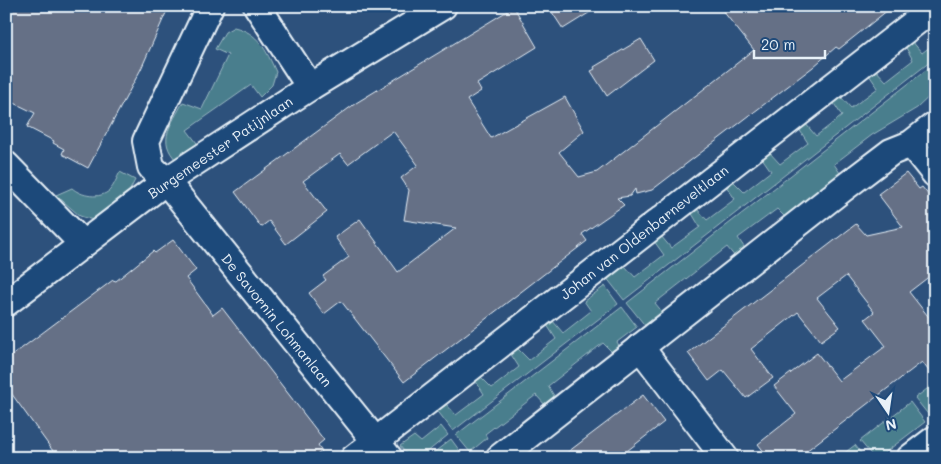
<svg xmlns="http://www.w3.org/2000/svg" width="941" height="464" font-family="Mali,sans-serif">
  <rect width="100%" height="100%" fill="#2d517c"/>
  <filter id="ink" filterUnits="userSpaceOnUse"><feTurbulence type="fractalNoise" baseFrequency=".02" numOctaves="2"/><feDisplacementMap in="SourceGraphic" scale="10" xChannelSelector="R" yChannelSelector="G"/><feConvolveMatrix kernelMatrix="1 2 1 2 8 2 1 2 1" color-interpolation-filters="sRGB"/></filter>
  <g filter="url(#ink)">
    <g fill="#4a7e8d" stroke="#99b8c2">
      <path d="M 234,27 C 259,33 266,50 276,72 L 272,85 L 260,97 L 251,85 L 187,130 L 200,147 L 177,161 C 156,140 172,124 183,102 L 202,109 L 228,55 L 215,49 L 225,32 Z"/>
      <polygon points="911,40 922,53 935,43 935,58 624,300 606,277 624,265 635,277 664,255 654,241 661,236 671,248 700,227 691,212 696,208 707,220 735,199 726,186 732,180 744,192 771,171 762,158 769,152 780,164 808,143 799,129 805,123 816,136 842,116 833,102 840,96 851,108 878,88 869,75 875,69 886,81 913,60 905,46"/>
      <polygon points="935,63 935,91 917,108 872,135 834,164 842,176 787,219 777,209 738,238 746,250 736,258 727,247 655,303 664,314 647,328 627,303"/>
      <path d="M 120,172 L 135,180 L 121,208 L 96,221 L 80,216 L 56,195 L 72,188 C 81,196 100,200 110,190 C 114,186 117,177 120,172 Z"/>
      <polygon points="605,286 618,304 453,431 436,409 445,403 456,415 484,394 475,380 480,376 492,388 519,367 510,353 517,348 529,360 556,339 547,325 552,320 563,333 591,311 584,301"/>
      <polygon points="622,307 637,327 617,342 621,349 613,353 603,343 548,386 556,399 546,406 536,395 485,434 487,438 470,452 456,435"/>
      <polygon points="935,383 935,423 915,398"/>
      <polygon points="910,402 925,422 878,458 874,458 860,441"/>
      <polygon points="441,426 448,435 420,458 409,458 400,446 414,436 421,442"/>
      <polygon points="451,439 465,458 427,458"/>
      <polygon points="855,445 865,458 838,458"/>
    </g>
    <g fill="#656f86" stroke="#e8f1f8">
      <polygon points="11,6 169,6 141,69 88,168 62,154 64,149 53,143 54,141 27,127 35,113 6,99 6,17"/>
      <polygon points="548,6 600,6 563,29"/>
      <polygon points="719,6 893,6 839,49 836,47 813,67 652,190 636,194 635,189 630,196 617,198 624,205 582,234 587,241 404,382 341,301 324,314 309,293 326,280 323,276 349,257 335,237 360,219 398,272 456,228 404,220 409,190 401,178 418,165 393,131 348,164 340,154 303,181 327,212 286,244 269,221 261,227 235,192 356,103 514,7 537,47 477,84 481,91 467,100 491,138 565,97 584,131 559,152 579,177 597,172 754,50"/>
      <polygon points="641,39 654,60 607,96 591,71 595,69 594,67"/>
      <polygon points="906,173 919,189 922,187 935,203 935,272 909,292 935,325 935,379 922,362 797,458 769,458 758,444 796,414 774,386 817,353 839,381 886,346 865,319 874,312 846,276 817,298 840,327 821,341 798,312 751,349 773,378 746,398 723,370 709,381 688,353 856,224 866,235 903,227 878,194"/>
      <polygon points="173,240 196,270 186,278 213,315 222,308 324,440 318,445 322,451 312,458 58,458 6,386 6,360 113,280 116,281 153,251 155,253"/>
      <polygon points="643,395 664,422 618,458 560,458"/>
    </g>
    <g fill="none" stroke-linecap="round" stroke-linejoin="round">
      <defs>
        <g id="minor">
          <polyline points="210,6 146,141 151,167 166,181 389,458"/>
          <polyline points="257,6 310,87"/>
          <polyline points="911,144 935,174"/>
          <polyline points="6,165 82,243"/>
          <polyline points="6,303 166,181 310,87 443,6"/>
          <polyline points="640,347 725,458"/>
          <polyline points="354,458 935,7"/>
          <polyline points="499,458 841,190 891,152 911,144 935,125"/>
          <polyline points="910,458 935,439"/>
        </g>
      </defs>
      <use href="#minor" stroke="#e8f1f8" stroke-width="30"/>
      <use href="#minor" stroke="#1f4a7a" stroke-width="26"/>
    </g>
  </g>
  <g text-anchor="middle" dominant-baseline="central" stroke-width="4" stroke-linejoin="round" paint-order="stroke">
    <g font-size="14" fill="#e8f1f8" stroke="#1f4a7a">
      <text transform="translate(220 147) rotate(-34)">Burgemeester Patijnlaan</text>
      <text transform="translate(644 232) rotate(-38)">Johan van Oldenbarneveltlaan</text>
      <text transform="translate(277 320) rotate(51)">De Savornin Lohmanlaan</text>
    </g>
  </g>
  <rect width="941" height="464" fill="none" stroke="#1f4a7a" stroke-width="25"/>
  <rect x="12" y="12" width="916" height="439" fill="none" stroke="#e8f1f8" stroke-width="2" filter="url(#ink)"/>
  <g transform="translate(888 412) rotate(167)" stroke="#1f4a7a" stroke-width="4" paint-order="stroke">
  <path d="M0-4L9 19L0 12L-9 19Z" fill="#e8f1f8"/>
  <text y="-8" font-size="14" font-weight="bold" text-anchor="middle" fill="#e8f1f8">N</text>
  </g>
  <path d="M754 50v8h71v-8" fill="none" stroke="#e8f1f8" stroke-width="2.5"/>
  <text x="761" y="50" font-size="15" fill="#e8f1f8" stroke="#1f4a7a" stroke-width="4" paint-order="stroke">20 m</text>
</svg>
